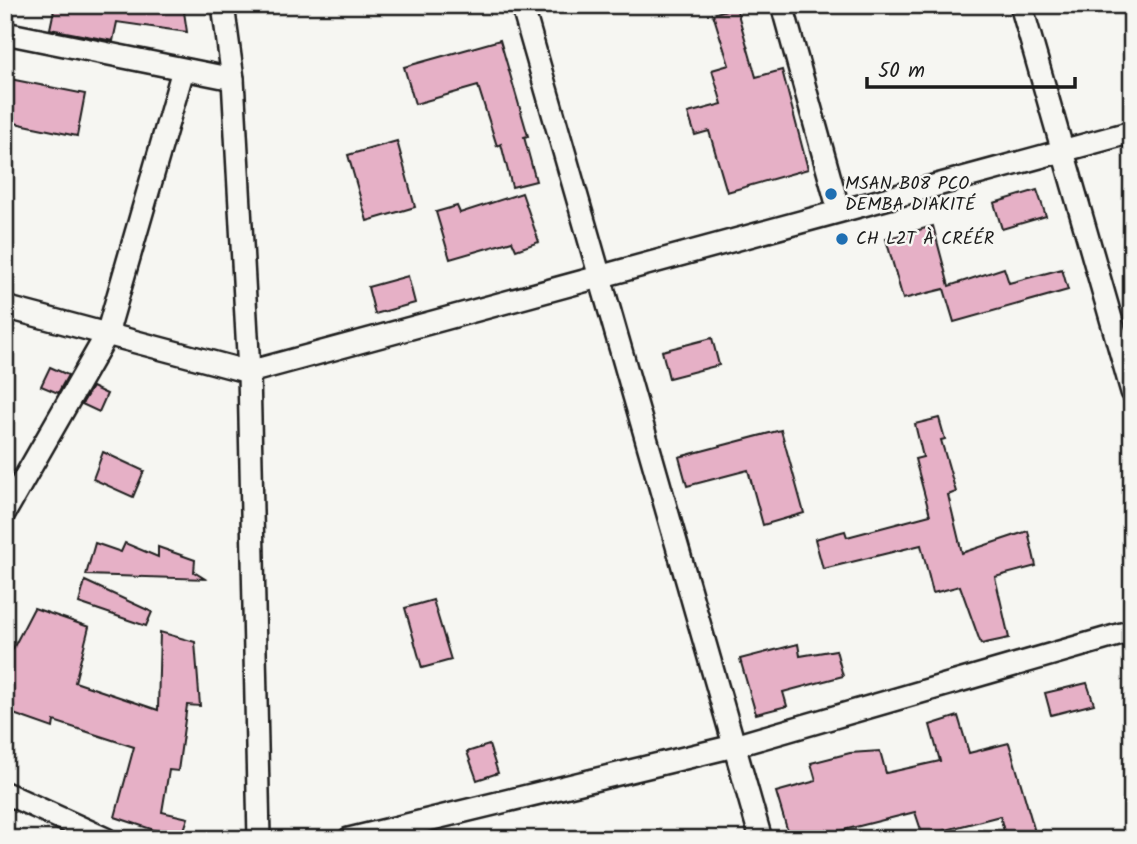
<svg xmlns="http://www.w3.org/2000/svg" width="1137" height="844" font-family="Kalam,sans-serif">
  <rect width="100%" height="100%" fill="#f6f6f2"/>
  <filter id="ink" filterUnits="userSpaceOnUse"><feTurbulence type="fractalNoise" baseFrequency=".0143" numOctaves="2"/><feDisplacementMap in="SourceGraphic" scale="14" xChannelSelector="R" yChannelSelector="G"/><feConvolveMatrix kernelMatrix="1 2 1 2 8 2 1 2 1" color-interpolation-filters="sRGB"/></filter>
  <g filter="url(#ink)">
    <g fill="#e6b0c6" stroke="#1c1c1c" stroke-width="2">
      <polygon points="55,5 183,5 187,32 117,22 113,41 50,29"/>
      <polygon points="736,7 756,77 782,70 808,169 727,192 709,131 695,135 688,113 722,104 712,70 729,65 713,14"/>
      <polygon points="500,40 528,136 524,137 536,181 512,187 501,144 497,146 478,86 415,104 404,67"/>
      <polygon points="5,78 85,94 77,136 5,121"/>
      <polygon points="397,141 415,207 367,221 348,155"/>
      <polygon points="1037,190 1046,216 1002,229 994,203"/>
      <polygon points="522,193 539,242 516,250 512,241 450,259 436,212 457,206 460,213"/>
      <polygon points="933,226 949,286 1004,268 1009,283 1062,269 1068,290 954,322 944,289 903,299 886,239"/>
      <polygon points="408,276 415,303 375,314 368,287"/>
      <polygon points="712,338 719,365 669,378 662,351"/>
      <polygon points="50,367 68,375 58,393 41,386"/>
      <polygon points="92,387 107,394 99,412 82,404"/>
      <polygon points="939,418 945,439 941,440 956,492 948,495 962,553 1028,531 1036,566 995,577 1009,638 981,644 960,586 933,593 921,545 823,569 815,539 845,531 847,537 930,515 915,459 923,457 915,424"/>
      <polygon points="781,430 804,513 763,525 748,470 687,486 679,457"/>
      <polygon points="103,452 144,471 133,497 93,479"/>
      <polygon points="95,543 121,552 125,543 158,557 158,547 195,560 194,572 205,579 86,575"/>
      <polygon points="85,581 152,612 146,626 79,603"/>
      <polygon points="433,600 451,660 422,668 405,608"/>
      <polygon points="34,608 89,627 75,682 158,710 160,632 195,642 200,706 187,705 178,771 169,770 162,812 188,818 181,839 115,817 134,747 54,721 53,728 5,711 5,664"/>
      <polygon points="798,644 800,656 836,650 843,676 783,692 787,706 756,714 740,659"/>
      <polygon points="1087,683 1094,704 1051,715 1045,693"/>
      <polygon points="958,716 969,753 1009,743 1037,839 1006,839 1000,816 923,836 915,812 808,839 790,839 776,792 816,781 811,763 850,753 880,751 886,773 940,761 930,725"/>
      <polygon points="489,745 498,773 477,780 467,752"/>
    </g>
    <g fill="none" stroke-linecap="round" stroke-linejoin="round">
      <defs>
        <g id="street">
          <polyline points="223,5 233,79 249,372 259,839"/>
          <polyline points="522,5 761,839"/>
          <polyline points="782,5 839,211"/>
          <polyline points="1021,5 1132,392"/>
          <polyline points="5,33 233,79"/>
          <polyline points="5,307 249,372 1132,132"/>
          <polyline points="5,512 107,334 183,70"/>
          <polyline points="5,793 106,839"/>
          <polyline points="349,839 734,746 1132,631"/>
        </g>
      </defs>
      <use href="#street" stroke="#1c1c1c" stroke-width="26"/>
      <use href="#street" stroke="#f6f6f2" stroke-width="21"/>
    </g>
  </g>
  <g fill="#1f6fb2" stroke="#f6f6f2" stroke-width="2.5">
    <circle cx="831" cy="194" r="7"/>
    <circle cx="842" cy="239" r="7"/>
  </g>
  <g text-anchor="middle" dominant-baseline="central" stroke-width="5" stroke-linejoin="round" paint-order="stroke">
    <g font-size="18" fill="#1c1c1c" stroke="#f6f6f2" text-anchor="start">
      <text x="845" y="184">MSAN B08 PCO<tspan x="845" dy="21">DEMBA DIAKITÉ</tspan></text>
      <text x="856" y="239">CH L2T À CRÉÉR</text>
    </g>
  </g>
  <rect width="1137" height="844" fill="none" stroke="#f6f6f2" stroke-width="28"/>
  <rect x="14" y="14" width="1109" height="816" fill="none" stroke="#1c1c1c" stroke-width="2.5" filter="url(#ink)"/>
  <path d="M867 77v10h208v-10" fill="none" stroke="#1c1c1c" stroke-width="3.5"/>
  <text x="878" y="77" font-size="21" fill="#1c1c1c" stroke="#f6f6f2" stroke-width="5" paint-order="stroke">50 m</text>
</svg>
